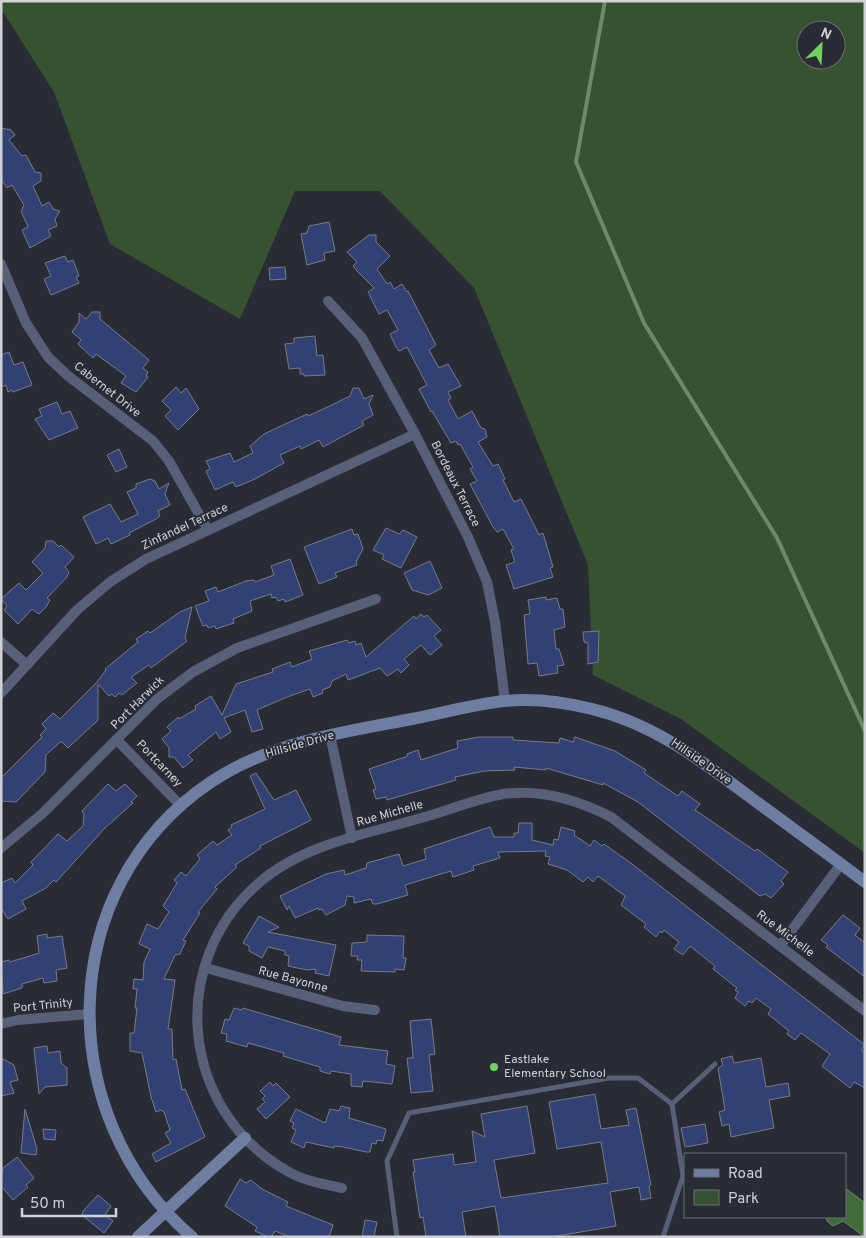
<svg xmlns="http://www.w3.org/2000/svg" width="866" height="1238" font-family="Overpass,sans-serif">
  <rect width="100%" height="100%" fill="#292c34"/>
  <path fill="#365230" fill-rule="evenodd" d="M 1,1 L 865,1 L 865,853 L 681,719 L 593,675 L 588,565 L 474,288 L 380,191 L 295,191 L 240,319 L 110,244 L 54,92 L 1,9 ZM 806,30 L 836,30 L 836,60 L 806,60 Z"/>
  <polygon fill="#416b3a" stroke="#6c8a69" points="845,1188 865,1203 865,1237 843,1221 833,1226 827,1221 826,1217 845,1217"/>
  <g fill="none" stroke-linecap="round" stroke-linejoin="round">
    <polyline stroke="#6c8a69" stroke-width="4" points="605,1 576,162 644,323 777,538 865,731"/>
  </g>
  <g fill="#314174" stroke="#787b85">
    <polygon points="1,128 11,130 15,135 9,140 22,156 26,155 35,172 41,173 41,181 33,186 42,206 49,202 53,209 60,211 55,219 57,226 48,230 51,236 30,248 22,230 28,227 21,211 24,205 12,185 7,188 1,179"/>
    <polygon points="329,222 335,251 324,253 325,260 307,265 301,234 307,233 309,226"/>
    <polygon points="369,235 376,235 376,242 390,256 377,269 387,284 390,282 394,289 402,284 407,292 408,291 436,345 429,350 439,368 448,364 461,386 448,392 451,398 448,400 458,419 472,411 481,428 485,429 487,437 478,442 493,466 498,464 505,479 503,480 514,502 521,499 539,535 543,533 553,567 550,568 553,577 514,589 506,565 515,562 511,550 514,549 503,529 497,532 493,527 470,484 477,481 470,469 473,467 460,444 458,445 456,441 451,443 432,411 431,412 419,389 427,385 407,347 399,351 396,347 390,334 398,330 387,310 379,314 368,292 374,288 357,271 353,266 357,262 347,252"/>
    <polygon points="65,256 68,262 73,260 79,276 76,277 79,283 51,295 44,279 51,276 45,263"/>
    <polygon points="285,267 286,279 270,280 269,268"/>
    <polygon points="92,312 100,312 100,319 149,360 143,368 148,372 146,376 148,377 136,392 121,383 126,376 96,354 93,358 78,344 81,340 72,332 79,322 79,313 86,319"/>
    <polygon points="315,336 317,356 323,355 325,375 304,376 304,374 300,374 300,368 289,369 285,344 294,343 294,338"/>
    <polygon points="9,352 14,365 23,362 32,385 13,392 12,390 8,392 6,385 1,387 1,355"/>
    <polygon points="176,387 181,393 186,388 199,409 178,430 165,416 171,410 162,401"/>
    <polygon points="353,388 359,388 364,399 373,395 369,404 373,415 362,421 364,425 323,447 319,440 301,449 300,446 280,455 284,463 255,479 236,487 233,482 215,490 206,471 210,469 206,461 230,453 234,462 253,453 250,446 264,434 307,414 308,416 332,405 350,396"/>
    <polygon points="57,402 62,414 70,411 78,428 49,440 35,419 42,416 39,409"/>
    <polygon points="119,449 127,467 116,472 107,455"/>
    <polygon points="150,479 155,481 159,489 169,483 165,494 170,505 158,511 160,516 156,519 129,533 130,535 111,544 108,538 96,544 83,517 110,504 121,522 138,514 127,492 136,488 136,484"/>
    <polygon points="386,528 399,534 403,530 417,537 401,568 382,559 384,555 373,550"/>
    <polygon points="352,529 354,535 358,534 363,549 356,562 357,565 335,573 337,577 319,584 304,547"/>
    <polygon points="46,541 53,541 59,547 61,545 74,557 65,567 69,572 67,577 47,598 50,600 46,607 39,614 32,609 18,624 4,610 7,606 1,599 19,583 26,590 43,573 32,562 45,548"/>
    <polygon points="290,559 303,595 285,602 284,599 278,601 276,597 272,598 271,594 250,601 252,611 233,619 234,623 216,629 215,626 208,628 207,625 203,626 195,606 209,601 205,591 216,587 218,592 246,581 254,580 255,582 274,575 271,566"/>
    <polygon points="430,561 442,588 428,595 412,590 404,573"/>
    <polygon points="546,597 546,600 557,598 560,609 563,609 565,627 554,630 556,649 559,649 564,665 557,666 558,673 539,676 537,663 528,664 524,615 530,614 528,600"/>
    <polygon points="192,607 185,638 187,641 151,668 149,665 131,677 137,683 122,695 119,693 115,697 112,694 109,696 98,684 98,720 68,748 62,742 60,742 46,755 45,772 16,802 1,801 1,778 42,737 40,735 46,729 42,724 53,713 60,719 97,682 106,670 105,669 138,642 136,639 148,631 150,633 180,612"/>
    <polygon points="421,614 424,617 427,615 441,630 434,636 442,645 430,655 421,645 404,659 409,665 401,673 398,669 387,676 380,668 348,680 346,674 332,681 330,687 322,690 323,693 313,697 310,689 287,697 257,710 263,729 252,732 245,710 224,718 231,732 220,739 216,732 188,755 193,760 183,768 174,757 169,757 169,748 162,739 171,731 167,727 178,717 179,719 196,709 195,706 211,696 222,715 236,684 273,672 272,669 290,662 292,667 312,659 309,651 347,640 349,643 355,641 356,645 361,643 366,657 414,616 416,619"/>
    <polygon points="599,631 598,662 588,664 588,643 584,642 583,632"/>
    <polygon points="479,737 513,737 513,740 559,743 560,738 573,742 575,737 615,751 646,770 644,773 678,796 682,791 700,804 695,810 755,851 757,849 788,872 781,881 784,884 771,898 765,894 760,896 638,802 603,783 603,785 546,768 546,770 514,767 515,770 484,771 455,777 456,780 387,800 386,797 376,799 373,790 376,789 369,769 408,756 407,754 418,750 421,760 458,748 457,741"/>
    <polygon points="256,773 274,800 296,790 311,820 260,846 261,848 235,865 237,867 215,887 217,889 198,912 200,913 183,940 186,941 180,954 175,955 164,979 175,980 168,1029 172,1029 173,1060 176,1059 182,1090 185,1089 205,1137 156,1162 152,1154 171,1143 165,1133 170,1130 164,1112 161,1110 156,1112 151,1097 142,1053 130,1051 130,1033 134,1033 137,1008 135,1008 137,989 133,989 134,979 143,980 144,962 150,949 139,944 141,938 147,924 158,929 169,912 163,906 177,883 174,880 181,872 186,876 200,859 197,855 213,841 217,845 232,835 228,830 232,827 231,825 265,809 250,776"/>
    <polygon points="108,784 116,791 125,784 137,796 131,802 133,803 105,828 56,882 54,880 46,888 22,901 26,909 8,919 1,908 1,883 12,878 15,883 33,865 31,862 58,834 67,841 83,826 84,814 82,811"/>
    <polygon points="519,823 532,823 532,840 553,845 554,839 558,840 561,827 575,831 574,835 590,846 594,840 602,846 604,844 628,861 865,1045 861,1050 865,1053 865,1088 854,1082 850,1088 822,1066 830,1054 801,1033 795,1040 787,1034 789,1031 768,1014 771,1009 756,998 752,1003 749,1001 745,1006 735,998 738,992 735,990 737,988 713,969 715,966 690,946 683,955 674,949 679,942 664,930 662,933 660,931 656,937 644,927 646,924 621,905 625,896 598,876 593,882 588,877 583,882 567,870 548,864 550,857 545,856 546,851 498,852 500,858 473,866 474,870 453,877 451,871 405,885 408,895 377,904 373,904 371,899 354,903 354,897 347,896 345,905 326,915 322,909 319,910 318,908 295,918 289,906 287,910 280,896 326,874 344,870 345,875 366,868 367,863 399,854 403,866 426,859 424,849 490,827 494,837 514,837 514,833 518,833"/>
    <polygon points="843,915 860,928 855,935 865,943 865,977 826,947 828,945 821,940"/>
    <polygon points="259,916 279,927 268,932 336,945 329,976 315,973 316,969 307,970 288,966 289,956 285,955 285,951 268,947 262,958 249,951 249,946 243,943"/>
    <polygon points="47,934 47,938 62,936 67,968 56,970 57,981 44,983 43,978 22,984 22,988 3,994 1,962 9,960 10,962 39,953 37,936"/>
    <polygon points="367,935 404,936 403,958 406,958 404,970 395,969 395,972 361,971 362,960 357,960 358,956 351,956 352,943 367,942"/>
    <polygon points="234,1008 242,1010 243,1008 341,1037 339,1045 388,1051 386,1064 395,1066 392,1084 363,1081 362,1087 351,1086 351,1074 331,1071 330,1074 320,1071 320,1067 283,1056 284,1053 248,1043 247,1047 226,1041 227,1034 221,1033 225,1019 229,1020"/>
    <polygon points="431,1019 435,1054 429,1055 433,1091 411,1093 407,1058 413,1058 410,1021"/>
    <polygon points="47,1046 48,1053 60,1051 61,1063 67,1068 67,1085 45,1087 39,1094 34,1048"/>
    <polygon points="732,1056 734,1063 761,1058 766,1087 788,1083 790,1096 769,1100 774,1128 731,1137 729,1124 722,1126 719,1112 725,1110 718,1068 723,1065 721,1059"/>
    <polygon points="1,1058 14,1065 18,1080 10,1082 14,1093 1,1096"/>
    <polygon points="270,1082 273,1086 276,1083 290,1097 266,1119 257,1109 265,1102 262,1099 265,1096 260,1091"/>
    <polygon points="595,1094 601,1129 629,1125 626,1110 636,1108 651,1185 649,1186 651,1198 641,1200 639,1187 610,1192 616,1226 551,1237 500,1237 495,1206 462,1212 466,1237 426,1237 423,1217 420,1218 413,1172 415,1172 413,1160 453,1154 454,1165 476,1162 472,1131 485,1137 481,1114 527,1106 535,1153 494,1160 501,1198 608,1183 601,1142 557,1149 549,1102"/>
    <polygon points="341,1106 350,1108 349,1118 386,1129 383,1141 377,1140 376,1144 372,1143 370,1152 366,1152 343,1147 334,1146 334,1148 306,1142 304,1148 291,1142 296,1130 292,1128 294,1123 290,1121 296,1109 325,1123 330,1109 339,1111"/>
    <polygon points="25,1109 37,1149 36,1155 21,1153"/>
    <polygon points="705,1124 708,1143 685,1147 681,1128"/>
    <polygon points="43,1129 56,1130 55,1140 44,1139"/>
    <polygon points="17,1157 34,1178 26,1185 28,1187 13,1200 1,1186 1,1180 3,1168"/>
    <polygon points="240,1179 246,1183 251,1180 262,1189 288,1202 286,1206 333,1225 329,1237 290,1237 275,1231 271,1237 268,1237 255,1231 257,1227 225,1206"/>
    <polygon points="98,1195 111,1206 105,1215 113,1221 104,1233 82,1215 83,1211"/>
    <polygon points="365,1220 377,1222 374,1237 362,1237"/>
  </g>
  <g fill="none" stroke-linecap="round" stroke-linejoin="round">
    <g stroke="#576078" stroke-width="5">
      <polyline points="672,1104 715,1064"/>
      <polyline points="397,1237 387,1161 409,1113 609,1078 638,1078 672,1104 683,1176 663,1237"/>
    </g>
    <g stroke="#576078" stroke-width="10">
      <polyline points="1,264 26,323 48,357 67,375 153,441 169,461 208,530"/>
      <polyline points="328,301 362,338 415,434 468,537 487,582 495,622 505,701"/>
      <polyline points="1,642 27,665"/>
      <polyline points="1,693 77,610 110,582 146,559 415,434"/>
      <polyline points="330,735 352,838"/>
      <polyline points="118,741 181,806"/>
      <polyline points="1,848 43,813 157,699 193,672 237,648 376,599"/>
      <polyline points="780,946 841,864"/>
      <polyline points="206,968 343,1006 375,1010"/>
      <polyline points="1,1024 18,1020 89,1014"/>
      <path d="M 342,1188 C 323,1184 304,1181 287,1171 C 180,1110 166,962 260,882 C 304,844 367,834 421,818 C 447,811 475,799 503,794 C 540,789 578,800 611,817 L 865,1011"/>
    </g>
    <g stroke="#6e7da2" stroke-width="12">
      <polyline points="138,1237 245,1138"/>
      <path d="M 192,1237 C 52,1116 53,888 211,782 C 271,742 343,732 412,719 C 443,713 474,704 505,701 C 533,698 564,702 592,709 C 655,724 703,762 754,800 C 791,827 828,854 865,882"/>
    </g>
  </g>
  <circle fill="#71d35e" stroke="#292c34" stroke-width="2" cx="494" cy="1067" r="5"/>
  <g text-anchor="middle" dominant-baseline="central" stroke-width="4" stroke-linejoin="round" paint-order="stroke">
    <g font-size="12" fill="#cfd1d6" stroke="#292c34">
      <text transform="translate(107 390) rotate(38)">Cabernet Drive</text>
      <text transform="translate(455 484) rotate(63)">Bordeaux Terrace</text>
      <text transform="translate(185 527) rotate(-25)">Zinfandel Terrace</text>
      <text transform="translate(138 703) rotate(-45)">Port Harwick</text>
      <text transform="translate(300 745) rotate(-16)">Hillside Drive</text>
      <text transform="translate(701 762) rotate(35)">Hillside Drive</text>
      <text transform="translate(159 764) rotate(46)">Portcarney</text>
      <text transform="translate(390 814) rotate(-16)">Rue Michelle</text>
      <text transform="translate(785 934) rotate(37)">Rue Michelle</text>
      <text transform="translate(293 980) rotate(15)">Rue Bayonne</text>
      <text transform="translate(43 1006) rotate(-6)">Port Trinity</text>
    </g>
    <g font-size="12" fill="#cfd1d6" stroke="#292c34" text-anchor="start">
      <text x="504" y="1060">Eastlake<tspan x="504" dy="14">Elementary School</tspan></text>
    </g>
  </g>
  <rect width="866" height="1238" fill="none" stroke="#cfd1d6" stroke-width="5"/>
  <rect x="684" y="1153" width="162" height="65" fill="#292c34" stroke="#6b6e75"/>
  <rect x="694" y="1169" width="25" height="8" fill="#6e7da2" stroke="#6b6e75"/>
  <text x="728" y="1178" font-size="15" fill="#cfd1d6">Road</text>
  <rect x="694" y="1190" width="25" height="15" fill="#365230" stroke="#6b6e75"/>
  <text x="728" y="1203" font-size="15" fill="#cfd1d6">Park</text>
  <g transform="translate(821 45) rotate(24)"><circle r="24" fill="#292c34" stroke="#6b6e75"/>
  <path d="M0-4L9 19L0 12L-9 19Z" fill="#71d35e"/>
  <text y="-8" font-size="14" font-weight="bold" text-anchor="middle" fill="#cfd1d6">N</text>
  </g>
  <path d="M22 1208v8h94v-8" fill="none" stroke="#cfd1d6" stroke-width="2.5"/>
  <text x="30" y="1208" font-size="15" fill="#cfd1d6" stroke="#292c34" stroke-width="4" paint-order="stroke">50 m</text>
</svg>
